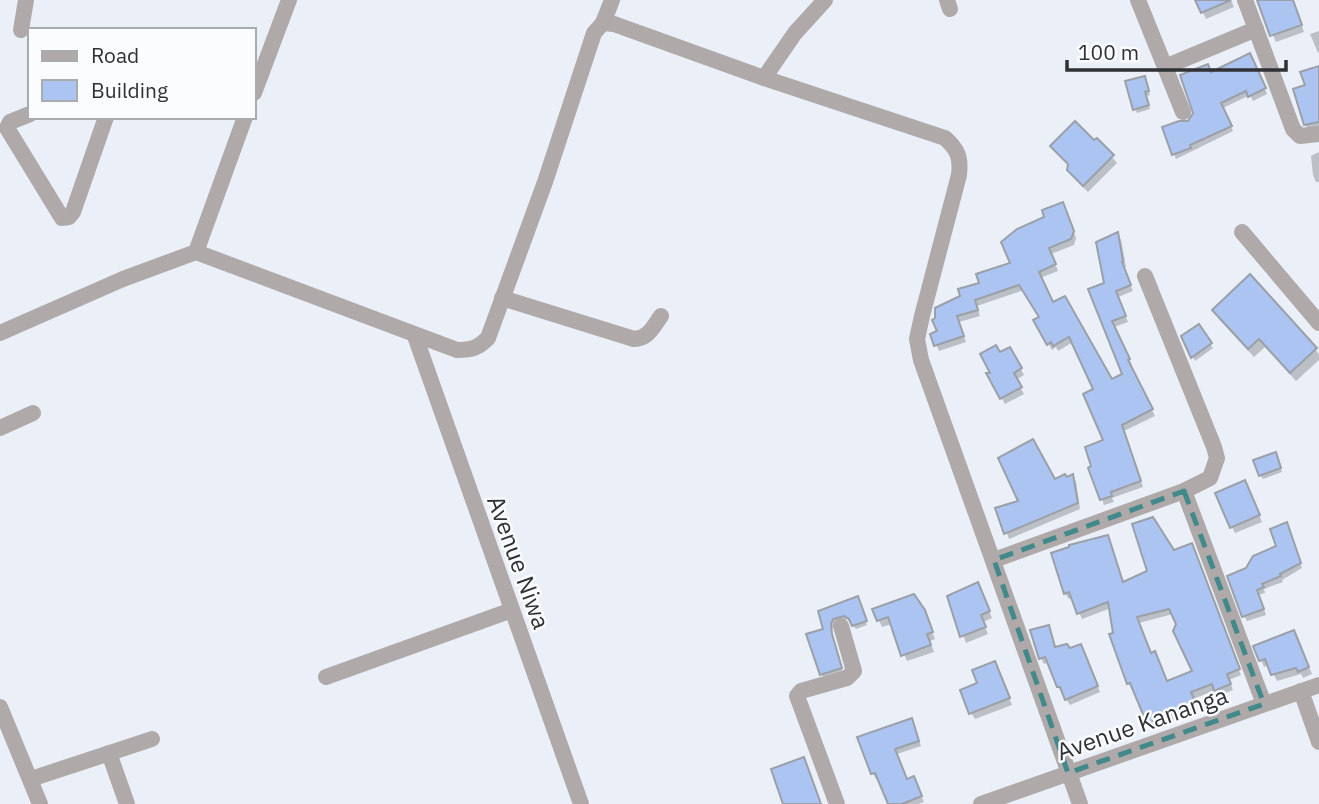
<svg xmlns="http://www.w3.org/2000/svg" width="1319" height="804" font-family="'IBM Plex Sans',sans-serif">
  <rect width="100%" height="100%" fill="#eaeff8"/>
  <g fill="#0003" fill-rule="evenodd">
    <polygon points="1197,0 1231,0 1234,7 1206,19"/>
    <polygon points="1259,0 1293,0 1304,32 1276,42"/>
    <polygon points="1319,31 1319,52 1318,53 1310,34"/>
    <polygon points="1252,60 1267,94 1253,101 1250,95 1223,108 1233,131 1176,159 1174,154 1195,113 1211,73"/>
    <polygon points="1319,72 1319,130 1308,129 1304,123 1307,86"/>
    <polygon points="1146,82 1150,95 1146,96 1150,109 1137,113 1135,109"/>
    <polygon points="1097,140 1117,163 1088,192 1073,177 1069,166 1052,146 1094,143"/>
    <polygon points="1319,152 1319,182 1316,182 1313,175 1311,156"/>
    <polygon points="1066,210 1076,238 1074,245 1051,254 1058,271 1040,278 1053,304 1111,381 1124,375 1091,290 1106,284 1118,235 1121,240 1126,267 1123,268 1133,291 1118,297 1128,322 1114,327 1132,365 1130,366 1155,416 1124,431 1143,487 1112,498 1114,502 1104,505 1091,468 1106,441 1096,390 1073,342 1058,351 1056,347 1052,350 1036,321 1041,318 1024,290 977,306 980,316 959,322 966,342 939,351 932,335 940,332 981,285 1012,264"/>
    <polygon points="1250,277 1319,354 1319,360 1296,381 1265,347 1254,357 1219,319 1214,310"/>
    <polygon points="1198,326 1213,348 1195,361 1183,337"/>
    <polygon points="1010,349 1024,375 1016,380 1024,394 1005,404 989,375 993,374 999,355"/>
    <polygon points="1277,458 1282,472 1263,479 1260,475"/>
    <polygon points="1073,477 1076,482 1080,509 1009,539 998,509 1020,502 1054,481"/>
    <polygon points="1248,489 1262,522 1235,533 1232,527"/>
    <polygon points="1289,530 1302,568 1282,580 1283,582 1264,589 1265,593 1259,595 1266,615 1247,621 1244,616 1247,570 1278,547"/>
    <path d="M 1194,551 L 1241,675 L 1229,680 L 1233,690 L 1219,696 L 1216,690 L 1193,699 L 1198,710 L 1152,729 L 1134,689 L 1132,689 L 1129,684 L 1111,635 L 1115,634 L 1111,608 L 1082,619 L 1073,597 L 1069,599 L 1065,593 L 1053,554 L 1123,583 L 1150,572 L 1174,552 ZM 1173,614 L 1194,672 L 1167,683 L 1151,655 L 1139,623 Z"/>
    <polygon points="981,590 992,618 983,622 988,634 966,643 950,597"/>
    <polygon points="859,602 867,625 856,629 847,619 835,623 832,629 833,639 843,672 824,678 822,674 826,630 820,612"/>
    <polygon points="874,610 924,611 935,639 930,641 934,652 907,661 892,624 882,627"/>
    <polygon points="1048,627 1056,649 1084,652 1100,692 1070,705 1058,687 1049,662 1044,664 1041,658"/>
    <polygon points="1297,639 1312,674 1303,678 1301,674 1277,681 1269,665 1264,667 1261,660"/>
    <polygon points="998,670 1012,705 975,719 971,713 980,684"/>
    <polygon points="914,725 921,746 897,754 907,781 916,783 924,802 918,804 889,804 879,777 876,779 873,773"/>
  </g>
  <g fill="#acc4f1" stroke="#9ba0a8" stroke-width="2" fill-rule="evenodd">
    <polygon points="1195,0 1231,0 1201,13"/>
    <polygon points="1257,0 1293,0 1302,25 1270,36"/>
    <polygon points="1250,53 1266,88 1248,97 1246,91 1221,103 1232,126 1190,145 1191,148 1172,155 1162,127 1179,121 1188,121 1193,113 1180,75 1208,64 1211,72"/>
    <polygon points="1319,66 1319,122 1304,125 1293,89 1305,85 1300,72"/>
    <polygon points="1145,76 1149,91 1145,92 1149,105 1133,110 1125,81"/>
    <polygon points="1075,121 1094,140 1097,138 1114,155 1083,186 1067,170 1068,164 1050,146"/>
    <polygon points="1063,202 1074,231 1071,239 1049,248 1056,264 1039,272 1053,302 1065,296 1112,379 1122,374 1088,289 1104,283 1096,242 1118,232 1123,261 1122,262 1131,285 1116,291 1126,316 1112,321 1130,359 1128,360 1153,409 1122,425 1141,481 1111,492 1112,496 1100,500 1088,468 1091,466 1085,447 1103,440 1083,394 1093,389 1069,337 1053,346 1051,342 1047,345 1033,320 1039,317 1019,285 975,300 978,310 957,316 964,336 934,346 930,334 937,331 932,320 935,318 935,308 960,296 958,289 979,283 976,274 1010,263 1001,242 1017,229 1044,217 1042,210"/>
    <polygon points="1250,274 1317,348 1290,373 1259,339 1248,349 1212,310"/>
    <polygon points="1199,324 1212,343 1191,358 1181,336"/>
    <polygon points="996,345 1000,352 1010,347 1022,368 1014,373 1022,387 1000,399 986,373 990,373 980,354"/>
    <polygon points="1033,439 1055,479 1065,474 1067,477 1073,474 1078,503 1004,534 995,508 1018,501 998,458"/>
    <polygon points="1276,452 1281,468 1259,476 1253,460"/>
    <polygon points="1245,480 1260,515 1230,528 1215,493"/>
    <path d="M 1153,517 L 1174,550 L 1192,543 L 1240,669 L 1227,674 L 1231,684 L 1214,691 L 1212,684 L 1191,692 L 1196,704 L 1147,724 L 1130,683 L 1127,684 L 1109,634 L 1113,633 L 1108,602 L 1077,614 L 1069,592 L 1064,594 L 1051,553 L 1069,547 L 1069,545 L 1108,535 L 1123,582 L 1147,571 L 1132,524 ZM 1169,609 L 1176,624 L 1173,631 L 1192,671 L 1167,681 L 1155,651 L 1151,653 L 1137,617 Z"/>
    <polygon points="1287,522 1301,563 1280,574 1281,576 1262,584 1264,587 1257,590 1264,609 1242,617 1227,576 1246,568 1253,556 1276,546 1270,529"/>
    <polygon points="978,582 990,611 981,615 986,627 960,637 947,596"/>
    <polygon points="914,594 925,610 933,632 927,634 931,645 901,656 888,617 877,621 872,609"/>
    <polygon points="858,596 867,621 852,626 849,619 844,616 833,619 831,624 832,634 842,668 820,675 806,634 823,629 818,611"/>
    <polygon points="1049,625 1055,647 1067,644 1070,648 1081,644 1098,686 1065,700 1060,687 1057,687 1045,657 1039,659 1030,630"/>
    <polygon points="1294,630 1309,667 1298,672 1296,668 1271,675 1265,659 1259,661 1253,646"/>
    <polygon points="995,661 1010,698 969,714 960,690 977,683 972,670"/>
    <polygon points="912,718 919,741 895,749 907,779 914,776 922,796 902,804 888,804 875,773 871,774 857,737"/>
    <polygon points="804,757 821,804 783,804 771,769"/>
  </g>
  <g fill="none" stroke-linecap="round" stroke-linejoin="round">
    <g stroke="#afaaa9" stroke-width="16">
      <polyline points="947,0 950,9"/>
      <polyline points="1138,0 1183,112"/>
      <polyline points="1245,0 1293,129 1300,136 1319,134"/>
      <path d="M 603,23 L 614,24 L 764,78 L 945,138 C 958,150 961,157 959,175 L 922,316 L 917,339 L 921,360 L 1080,804"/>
      <polyline points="21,30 26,0"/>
      <polyline points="1165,67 1256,29"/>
      <polyline points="764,78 795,33 825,0"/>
      <polyline points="254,93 289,0"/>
      <polyline points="30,114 10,122 7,128 62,218 69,217 73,212 106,117"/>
      <polyline points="1242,232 1319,323"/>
      <polyline points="196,252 245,117"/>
      <path d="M 502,298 L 634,339 C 648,339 653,327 661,316"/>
      <path d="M 0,333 L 123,279 L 196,252 L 457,350 C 472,350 478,348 488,338 L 545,182 L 594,33 L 603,23 L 612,0"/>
      <polyline points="415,336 581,804"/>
      <polyline points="0,428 33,413"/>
      <polyline points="1184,491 1264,704"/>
      <polyline points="994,560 1184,491 1210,478 1217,458 1214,447 1145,276"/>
      <polyline points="326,677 512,610"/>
      <polyline points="1301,691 1319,742"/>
      <polyline points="0,707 40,804"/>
      <polyline points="109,753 127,804"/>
      <polyline points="31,779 152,739"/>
      <polyline points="837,804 797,696 801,691 847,678 854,671 841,626"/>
      <polyline points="981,804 1319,685"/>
    </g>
  </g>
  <path fill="none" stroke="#41898b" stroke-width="5" stroke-dasharray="14 9" stroke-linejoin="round" d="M 1184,491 L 1264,704 L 1068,773 L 994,560 Z"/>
  <g text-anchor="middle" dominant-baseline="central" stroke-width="5" stroke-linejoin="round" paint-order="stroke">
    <g font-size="24" fill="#2f3134" stroke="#fbfcfe">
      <text transform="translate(519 562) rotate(70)">Avenue Niwa</text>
      <text transform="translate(1142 723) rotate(-19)">Avenue Kananga</text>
    </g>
  </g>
  <rect x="28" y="28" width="228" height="91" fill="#fbfcfe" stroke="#a9abad" stroke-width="2"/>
  <rect x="42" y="51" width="35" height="10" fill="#afaaa9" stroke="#a9abad" stroke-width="2"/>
  <text x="91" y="63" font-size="21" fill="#2f3134">Road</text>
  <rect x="42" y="80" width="35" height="21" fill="#acc4f1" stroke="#a9abad" stroke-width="2"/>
  <text x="91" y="98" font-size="21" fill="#2f3134">Building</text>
  <path d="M1067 60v10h219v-10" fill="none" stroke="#2f3134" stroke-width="3.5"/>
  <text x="1078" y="60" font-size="21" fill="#2f3134" stroke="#fbfcfe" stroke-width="5" paint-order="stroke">100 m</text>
</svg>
